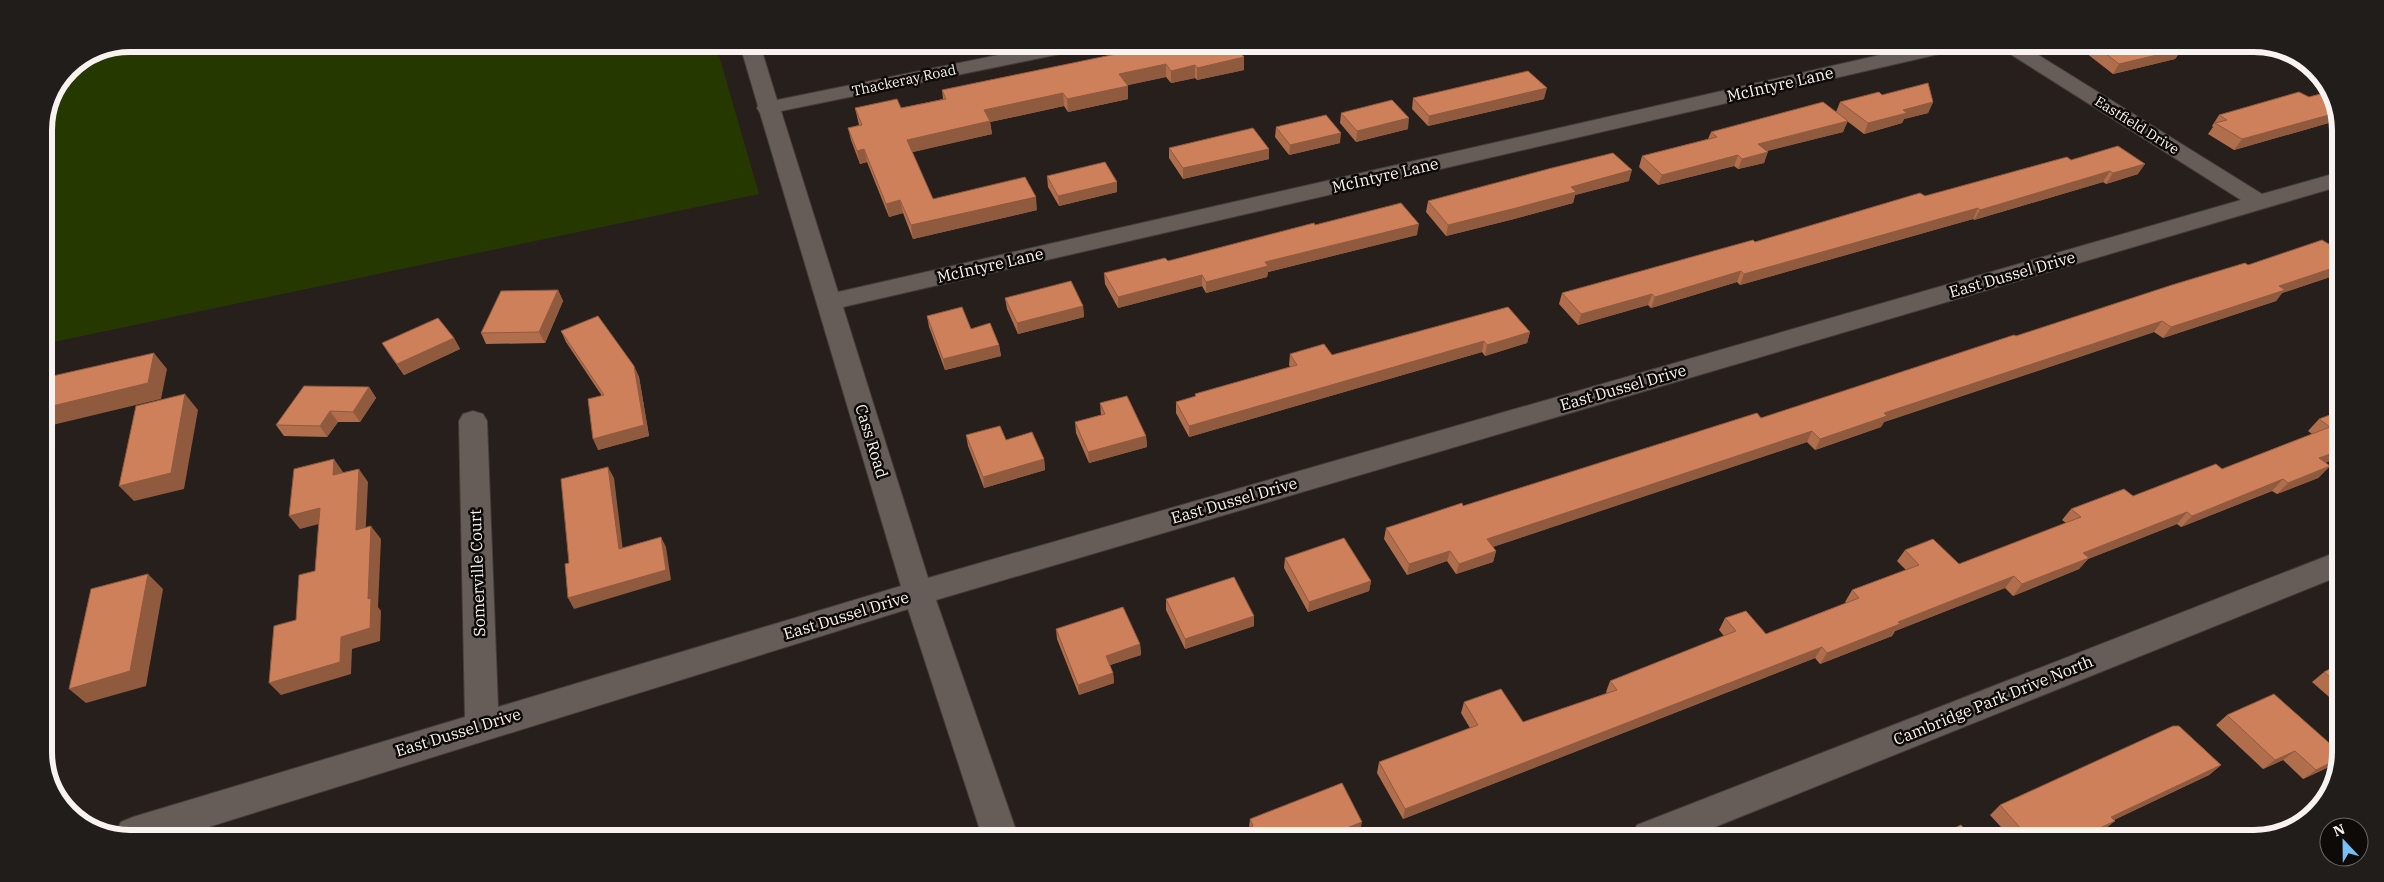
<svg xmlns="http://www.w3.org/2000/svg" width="2384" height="882" font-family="'IBM Plex Serif',serif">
  <rect width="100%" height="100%" fill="#271f1b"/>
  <polygon fill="#253800" points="130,44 716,45 759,194 44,344 44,125 69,69 97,50"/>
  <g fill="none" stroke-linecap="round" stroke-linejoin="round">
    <defs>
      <g id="minor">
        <polygon points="740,45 760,45 777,100 1043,46 1080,46 1077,50 1070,52 781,111 838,292 1915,47 1949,48 1946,52 1939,54 843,307 928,578 2241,200 2007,52 2004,48 2027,48 2262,194 2340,172 2340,186 936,600 1018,836 982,836 908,609 186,834 115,834 121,822 133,817 465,717 459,421 463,414 473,411 483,414 487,421 498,707 901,586 760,113 757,108 758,106"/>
        <polygon points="2337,552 2337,577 1690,837 1631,837 1637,825"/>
      </g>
    </defs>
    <use href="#minor" stroke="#433c39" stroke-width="2"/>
    <use href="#minor" fill="#665d58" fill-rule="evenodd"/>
  </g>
  <g fill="#b06e4d">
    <polygon points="1155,46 1244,57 1244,70 1197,80 1195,78 1171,83 1166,77 1127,85 1128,99 1068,112 1064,106 990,122 992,134 912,152 933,199 1037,210 913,239 903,213 889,217 867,162 860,164 851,140 848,128 859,125 855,108 901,108 943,99 942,90"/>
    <polygon points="2089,48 2193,48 2180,52 2175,59 2113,74 2086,53"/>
    <polygon points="2328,92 2339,120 2234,150 2208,134 2213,127 2212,126 2219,115 2309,97"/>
    <polygon points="1882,95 1933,102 1928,113 1904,119 1902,123 1864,134 1847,121 1843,132 1767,151 1764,163 1738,169 1734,166 1658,185 1639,167 1642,156 1708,139 1711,132 1836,112 1840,102"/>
    <polygon points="1413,98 1544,99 1428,126 1412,109"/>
    <polygon points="1341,113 1408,129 1356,142 1340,123"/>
    <polygon points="1276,127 1340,143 1289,155 1275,137"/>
    <polygon points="1169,148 1269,149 1269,159 1183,179 1169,158"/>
    <polygon points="2071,160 2138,174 2106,184 2103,182 1974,220 1973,219 1740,285 1737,282 1651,308 1648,305 1578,325 1559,304 1562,293 1755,242 1925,196"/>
    <polygon points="1047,176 1117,192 1059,206 1048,187"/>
    <polygon points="1629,181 1575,195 1573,203 1514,219 1446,236 1426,212 1428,201"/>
    <polygon points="1315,225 1417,235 1268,272 1267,277 1206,293 1202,286 1118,308 1105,284 1104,273 1168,261"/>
    <polygon points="2339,250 2339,274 2282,293 2276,301 2163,338 2154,332 1884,422 1881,427 1815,450 1807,442 1492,547 1496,551 1493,562 1456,574 1447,561 1407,575 1384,539 1386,528 1463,506 1761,418 2016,336 2248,265"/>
    <polygon points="558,290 563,301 545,343 486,344 481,333"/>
    <polygon points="1005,298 1083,306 1084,317 1018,334 1007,309"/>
    <polygon points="927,316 971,329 999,345 1001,356 945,370 929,327"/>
    <polygon points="561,331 634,366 639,377 649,436 598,450 602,396 566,342"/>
    <polygon points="1530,332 1527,343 1485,356 1482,352 1189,437 1176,413 1176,402 1195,397 1195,394 1290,367 1289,365 1290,354 1332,355"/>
    <polygon points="454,338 460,349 404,375 389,354 382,343"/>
    <polygon points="369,387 376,398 360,422 338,422 327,437 284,436 276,425"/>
    <polygon points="1100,403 1146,436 1147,447 1089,463 1076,433 1075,422 1101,415"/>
    <polygon points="2338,412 2326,463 2330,466 2318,478 2277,494 2272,491 2181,527 2177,524 2088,559 2079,569 2013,596 2005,588 1895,631 1892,636 1820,664 1815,658 1403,819 1377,773 1379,762 1470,728 1461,713 1464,702 1523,722 1607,693 1606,692 1610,681 1724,636 1719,630 1725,618 1766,634 1846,603 1845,602 1852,590 1906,570 1897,561 1905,550 1959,564 2066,523 2062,520 2071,509 2133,496 2222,469 2312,434 2308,431 2319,419"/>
    <polygon points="966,435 1006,440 1044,459 1045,470 984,488 968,446"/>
    <polygon points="1285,558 1371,581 1369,591 1308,612 1284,568"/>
    <polygon points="1166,599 1254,616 1254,626 1185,649 1166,610"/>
    <polygon points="1056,629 1140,644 1141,655 1110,665 1113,673 1114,683 1079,695 1057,639"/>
    <polygon points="2336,666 2336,703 2312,682 2324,672"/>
    <polygon points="2227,715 2336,749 2336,762 2331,766 2303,779 2283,760 2263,769 2216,725"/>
    <polygon points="2221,765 2209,775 2114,820 2104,830 2088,838 2011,838 1990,815 2000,805"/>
    <polygon points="1250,819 1360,832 1249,828"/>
  </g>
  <g fill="#905a3f">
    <polygon points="1306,46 1318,46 1306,49"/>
    <polygon points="2173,48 2193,48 2180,52 2175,59 2113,74 2119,64"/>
    <polygon points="1244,57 1244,70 1197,80 1197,68"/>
    <polygon points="1166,64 1166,77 1120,87 1119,74"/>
    <polygon points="1195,65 1195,78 1171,83 1171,71"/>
    <polygon points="1128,86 1128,99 1068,112 1067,99"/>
    <polygon points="1547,88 1544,99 1428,126 1429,116"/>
    <polygon points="1063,93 1064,106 990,122 992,134 909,153 907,140 984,110"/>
    <polygon points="1933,102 1928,113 1904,119 1902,123 1864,134 1868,123 1903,110"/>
    <polygon points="2336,113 2339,120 2234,150 2242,139"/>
    <polygon points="1409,118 1408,129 1356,142 1357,131"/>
    <polygon points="1848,121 1843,132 1754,154 1758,144"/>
    <polygon points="1341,133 1340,143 1289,155 1290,145"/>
    <polygon points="864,149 867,162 860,164 857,151"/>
    <polygon points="1269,149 1269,159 1183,179 1183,168"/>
    <polygon points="1768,152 1764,163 1738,169 1742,159"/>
    <polygon points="1738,155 1734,166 1658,185 1662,175"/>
    <polygon points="2145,164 2138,174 2106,184 2113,173"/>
    <polygon points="1632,170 1629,181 1575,195 1573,203 1514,219 1446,236 1448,225 1571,187"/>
    <polygon points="2110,171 2103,182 1974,220 1980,210"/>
    <polygon points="1117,182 1117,192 1059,206 1058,196"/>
    <polygon points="1036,197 1037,210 913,239 911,225"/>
    <polygon points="900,200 903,213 889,217 886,204"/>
    <polygon points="1978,208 1973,219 1740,285 1744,274"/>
    <polygon points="1419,224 1417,235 1268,272 1267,277 1206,293 1206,282 1265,262"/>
    <polygon points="2339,266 2339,274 2282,293 2276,301 2163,338 2171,327 2279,286"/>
    <polygon points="1741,271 1737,282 1651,308 1655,297"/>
    <polygon points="1202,275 1202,286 1118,308 1118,297"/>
    <polygon points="558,290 563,301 545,343 539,332"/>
    <polygon points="1652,294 1648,305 1578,325 1581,314"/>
    <polygon points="1083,306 1084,317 1018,334 1017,323"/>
    <polygon points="2162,321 2154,332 1884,422 1881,427 1815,450 1820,439 1884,413"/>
    <polygon points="1530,332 1527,343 1485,356 1487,345"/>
    <polygon points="454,338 460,349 404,375 397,364"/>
    <polygon points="1484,341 1482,352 1189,437 1189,426"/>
    <polygon points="999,345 1001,356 945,370 943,359"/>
    <polygon points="154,353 167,369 161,399 44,427 44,408"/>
    <polygon points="634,366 639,377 649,436 598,450 593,439"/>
    <polygon points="369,387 376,398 360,422 353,412"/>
    <polygon points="185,394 198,410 184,489 134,501 119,486"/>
    <polygon points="330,411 338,422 327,437 320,426"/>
    <polygon points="1812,431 1807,442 1484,550 1487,539"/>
    <polygon points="1146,436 1147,447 1089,463 1088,452"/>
    <polygon points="2338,451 2338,458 2308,470 2319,458"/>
    <polygon points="334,459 343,472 342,488 333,475"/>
    <polygon points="1044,459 1045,470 984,488 983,477"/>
    <polygon points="2330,466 2318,478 2277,494 2288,483"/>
    <polygon points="608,467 614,478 624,559 619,549"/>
    <polygon points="359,469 368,482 365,543 356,530"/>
    <polygon points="2283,479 2272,491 2181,527 2192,516"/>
    <polygon points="320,508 330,521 300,529 289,516"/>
    <polygon points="2187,512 2177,524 2088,559 2079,569 2013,596 2022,584 2083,553"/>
    <polygon points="371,526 381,539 378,607 381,611 380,641 352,649 351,674 281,695 269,683 341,637 368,599"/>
    <polygon points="661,537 666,547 671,580 574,609 568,598"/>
    <polygon points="1450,551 1447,561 1407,575 1409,564"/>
    <polygon points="1496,551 1493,562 1456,574 1459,564"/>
    <polygon points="148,574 163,589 146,686 86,703 69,689"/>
    <polygon points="2014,576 2005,588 1895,631 1892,636 1820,664 1827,653 1898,622"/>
    <polygon points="1371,581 1369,591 1308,612 1309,602"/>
    <polygon points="1254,616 1254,626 1185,649 1185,639"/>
    <polygon points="1140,644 1141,655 1107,666 1106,656"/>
    <polygon points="1822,647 1815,658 1403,819 1405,809"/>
    <polygon points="1113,673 1114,683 1079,695 1078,685"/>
    <polygon points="2295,751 2283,760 2263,769 2275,760"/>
    <polygon points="2336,760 2336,762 2331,766 2303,779 2316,770"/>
    <polygon points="2221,765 2209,775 2100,826 2111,817"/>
    <polygon points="2115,821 2104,830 2088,838 2078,838"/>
    <polygon points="1362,822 1360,832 1349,836 1327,836"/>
  </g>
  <g fill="#cd805a" stroke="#905a3f">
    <polygon points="1155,46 1235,46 1244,57 1197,68 1195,65 1171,71 1166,64 1119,74 1128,86 1067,99 1063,93 984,110 990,121 907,140 933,199 1025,177 1036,197 911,225 900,200 886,204 864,149 857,151 848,128 862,125 855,108 897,99 901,108 946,99 942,90"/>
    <polygon points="2099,48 2181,48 2182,49 2119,64"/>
    <polygon points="1528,71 1547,88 1429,116 1413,98"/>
    <polygon points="1928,83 1933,102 1903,110 1907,113 1868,123 1840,102 1879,92 1882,95"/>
    <polygon points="2299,92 2309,97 2328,92 2336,113 2242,139 2215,123 2227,120 2219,115"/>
    <polygon points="1392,100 1409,118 1357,131 1341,113"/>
    <polygon points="1823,102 1848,121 1758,144 1768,152 1742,159 1738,155 1662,175 1642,156 1717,137 1711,132"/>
    <polygon points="1326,115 1341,133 1290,145 1276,127"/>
    <polygon points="1253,128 1269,149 1183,168 1169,148"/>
    <polygon points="2118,146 2145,164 2113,173 2110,171 1980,210 1978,208 1744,274 1741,271 1655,297 1652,294 1581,314 1562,293 1753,240 1755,242 1920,193 1925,196 2067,157 2071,160"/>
    <polygon points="1613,153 1632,170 1571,187 1576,192 1516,208 1448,225 1428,201 1552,168"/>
    <polygon points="1105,162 1117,182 1058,196 1047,176"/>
    <polygon points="1401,203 1419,224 1265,262 1268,266 1206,282 1202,275 1118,297 1104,273 1165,258 1168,261 1314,223 1315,225"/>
    <polygon points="2322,240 2339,250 2339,266 2279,286 2285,290 2171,327 2162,321 1884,413 1887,416 1820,439 1812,431 1487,539 1496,551 1459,564 1450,551 1409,564 1386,528 1462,503 1463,506 1757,413 1761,418 2014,335 2016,336 2172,285 2245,263 2248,265"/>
    <polygon points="1071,281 1083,306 1017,323 1005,298"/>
    <polygon points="558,290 539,332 481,333 501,291"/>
    <polygon points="962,307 971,329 990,323 999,345 943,359 927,316"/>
    <polygon points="1508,307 1530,332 1487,345 1484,341 1189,426 1176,402 1196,396 1195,394 1297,365 1290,354 1324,344 1332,355"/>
    <polygon points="598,316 634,366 644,425 593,439 588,399 604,395 561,331"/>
    <polygon points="438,318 454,338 397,364 382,343"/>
    <polygon points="154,353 148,383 44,408 44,378"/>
    <polygon points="304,386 369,387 353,412 330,411 320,426 276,425"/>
    <polygon points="185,394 171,473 119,486 136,406"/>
    <polygon points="1127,396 1146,436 1088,452 1075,422 1105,414 1100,403"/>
    <polygon points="2338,412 2338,451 2319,458 2330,466 2288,483 2283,479 2192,516 2187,512 2083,553 2089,558 2022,584 2014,576 1898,622 1900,624 1827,653 1822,647 1405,809 1379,762 1478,725 1464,702 1501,689 1523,722 1617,690 1610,681 1736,631 1725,618 1746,611 1766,634 1859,598 1852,590 1919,565 1905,550 1933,539 1959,564 2081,517 2071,509 2124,489 2133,496 2216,464 2222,469 2330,427 2319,419"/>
    <polygon points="1000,426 1006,440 1032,432 1044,459 983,477 966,435"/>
    <polygon points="334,459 333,475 359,469 356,530 371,526 368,599 371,598 370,628 341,637 340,662 269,683 274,626 296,620 299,575 315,571 320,508 289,516 294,469"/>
    <polygon points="608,467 619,549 661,537 666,570 568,598 565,564 569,563 561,479"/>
    <polygon points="1344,538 1371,581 1309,602 1285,558"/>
    <polygon points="148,574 130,671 69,689 91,589"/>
    <polygon points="1234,577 1254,616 1185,639 1166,599"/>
    <polygon points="1123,607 1140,644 1106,656 1113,673 1078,685 1056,629"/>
    <polygon points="2336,666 2336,682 2324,672"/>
    <polygon points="2274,694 2336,749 2336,760 2316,770 2295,751 2275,760 2227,715"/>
    <polygon points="2173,726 2179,726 2221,765 2111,817 2115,821 2078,838 2029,838 2000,805"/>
    <polygon points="1342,783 1362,822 1327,836 1227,836 1253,826 1250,819"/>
    <polygon points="1961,825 1972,838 1934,838"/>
    <polygon points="1185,830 1188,836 1170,836"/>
  </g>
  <g text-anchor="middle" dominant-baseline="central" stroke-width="5" stroke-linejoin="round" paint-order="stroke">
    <g font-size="14" fill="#f8f2f0" stroke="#0d0a08">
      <text transform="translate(904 80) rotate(-12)">Thackeray Road</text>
      <text transform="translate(2137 125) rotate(32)">Eastfield Drive</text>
    </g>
    <g font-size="16" fill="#f8f2f0" stroke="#0d0a08">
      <text transform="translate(1780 84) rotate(-13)">McIntyre Lane</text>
      <text transform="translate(1385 175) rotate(-13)">McIntyre Lane</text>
      <text transform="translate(990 265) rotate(-13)">McIntyre Lane</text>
      <text transform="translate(2012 274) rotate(-16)">East Dussel Drive</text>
      <text transform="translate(1623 387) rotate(-16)">East Dussel Drive</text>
      <text transform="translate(872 441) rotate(73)">Cass Road</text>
      <text transform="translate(1234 500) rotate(-16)">East Dussel Drive</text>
      <text transform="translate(477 573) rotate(-92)">Somerville Court</text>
      <text transform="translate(846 615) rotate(-17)">East Dussel Drive</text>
      <text transform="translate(1993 700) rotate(-22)">Cambridge Park Drive North</text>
      <text transform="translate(458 732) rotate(-17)">East Dussel Drive</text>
    </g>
  </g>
  <path d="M0 0H2384V882H0ZM130 52H2254A78 78 0 0 1 2332 130V752A78 78 0 0 1 2254 830H130A78 78 0 0 1 52 752V130A78 78 0 0 1 130 52Z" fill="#201d1b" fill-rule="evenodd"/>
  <path fill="none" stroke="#f8f2f0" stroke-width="6" d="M130 52H2254A78 78 0 0 1 2332 130V752A78 78 0 0 1 2254 830H130A78 78 0 0 1 52 752V130A78 78 0 0 1 130 52Z"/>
  <g transform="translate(2344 842) rotate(338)"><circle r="24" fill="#0d0a08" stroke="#6b6765"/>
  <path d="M0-4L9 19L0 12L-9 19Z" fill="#76c0f7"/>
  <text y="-8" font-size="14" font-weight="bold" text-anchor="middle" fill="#f8f2f0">N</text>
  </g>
</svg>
